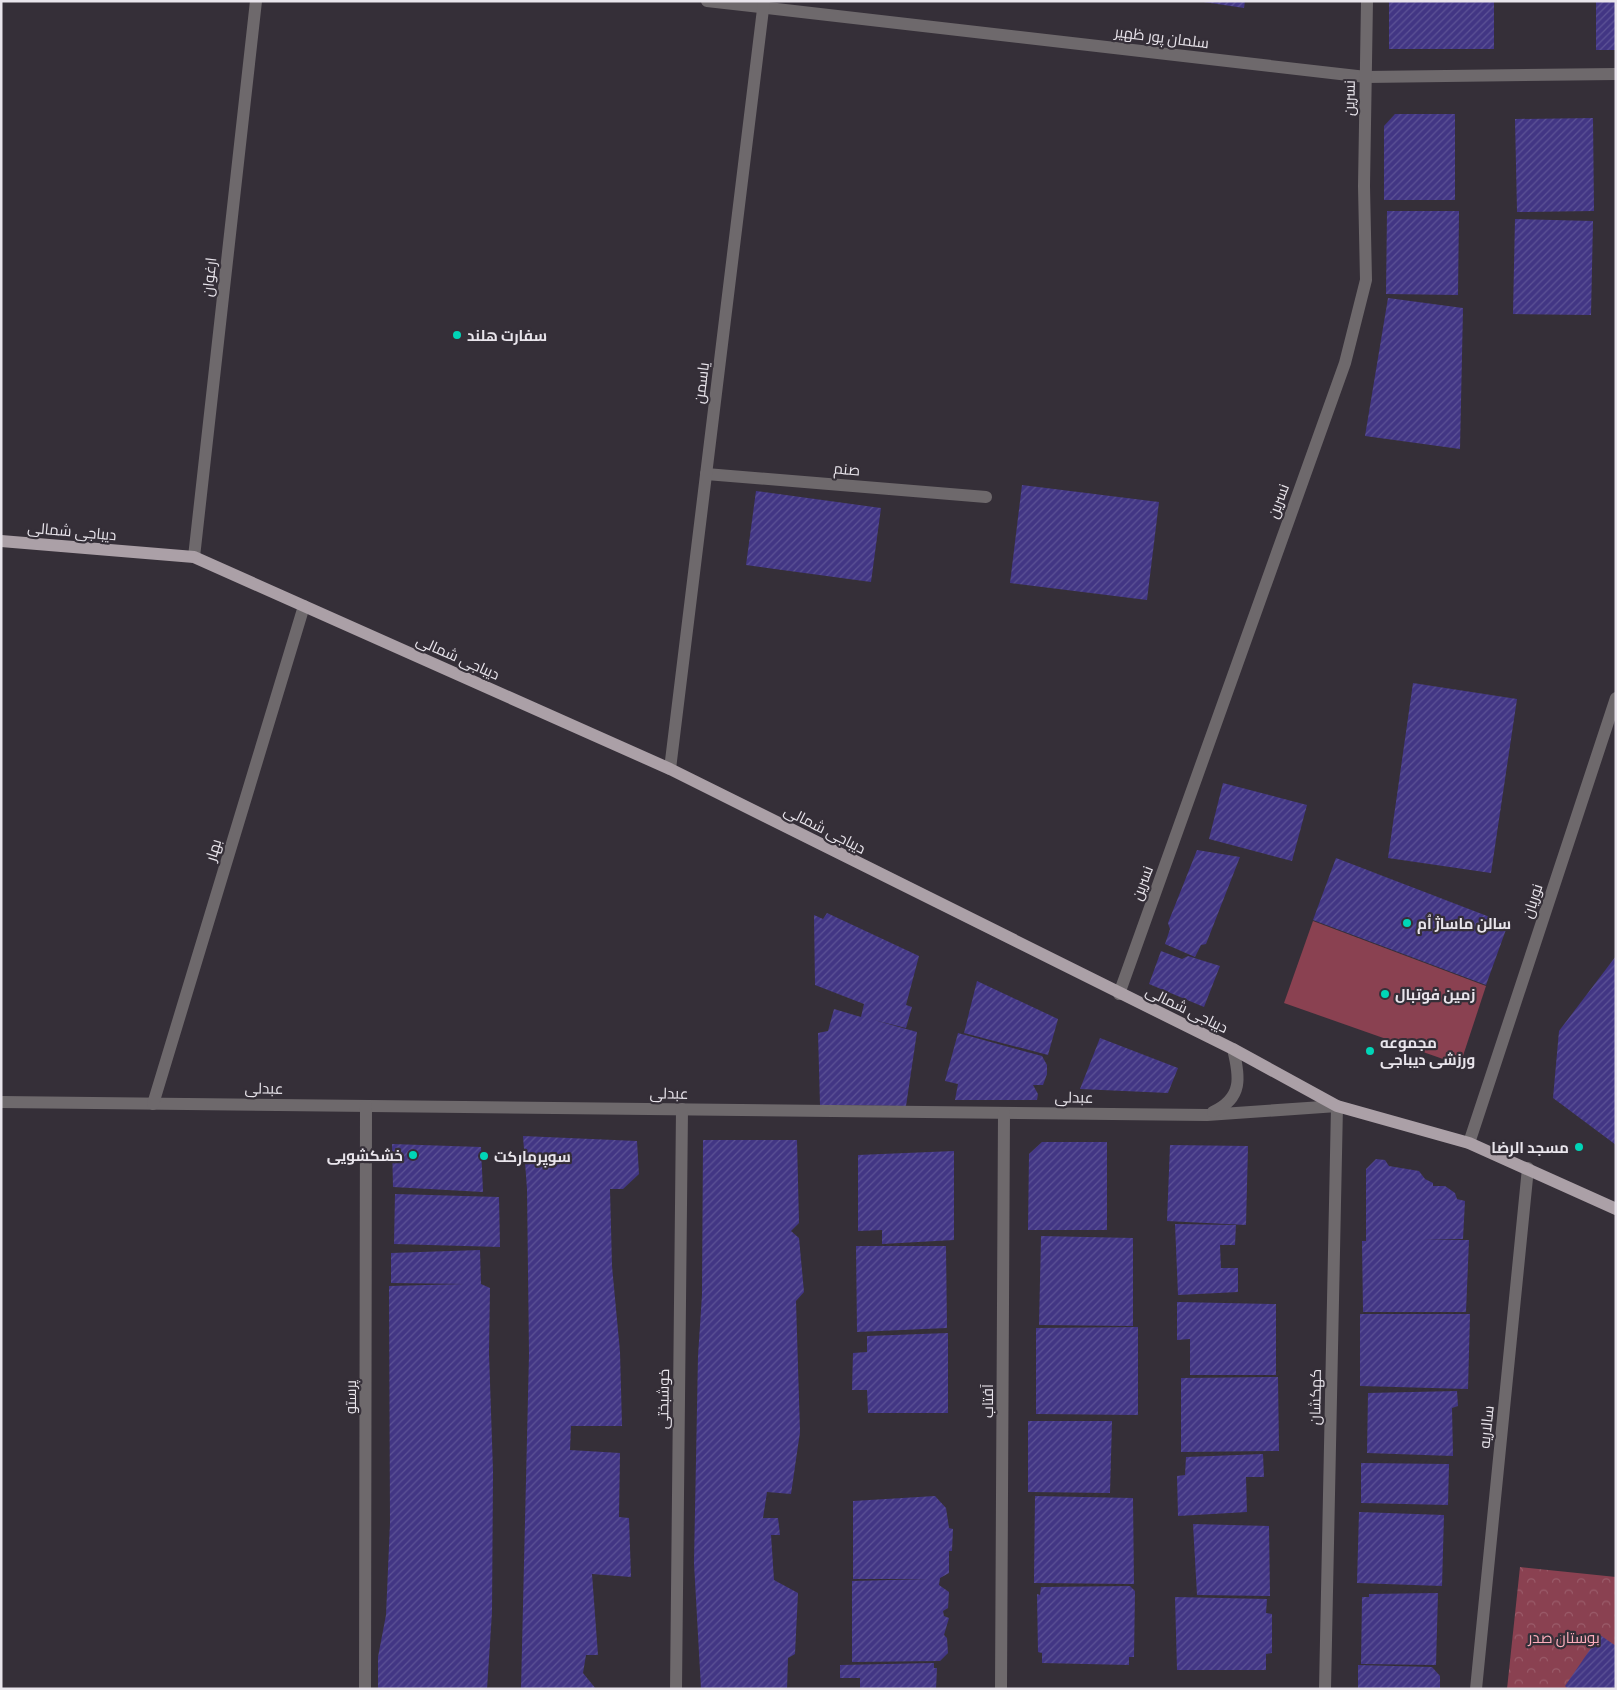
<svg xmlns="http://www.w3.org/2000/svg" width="1617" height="1690" font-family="'Titillium Web',Cairo,sans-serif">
  <defs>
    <pattern id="park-crowns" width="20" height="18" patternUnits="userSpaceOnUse" patternTransform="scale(1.25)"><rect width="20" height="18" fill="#8a4151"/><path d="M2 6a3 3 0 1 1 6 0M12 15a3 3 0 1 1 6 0" fill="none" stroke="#9a5c6a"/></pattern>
    <pattern id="building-hatch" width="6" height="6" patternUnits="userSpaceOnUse" patternTransform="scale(1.25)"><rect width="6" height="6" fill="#423684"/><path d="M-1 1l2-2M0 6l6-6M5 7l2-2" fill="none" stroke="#5d5396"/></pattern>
  </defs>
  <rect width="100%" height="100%" fill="#352f38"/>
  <polygon fill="#8a4151" points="1313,921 1486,986 1460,1065 1284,1003"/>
  <polygon fill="url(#park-crowns)" points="1520,1567 1616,1577 1616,1689 1507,1689"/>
  <g fill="url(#building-hatch)">
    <polygon points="1197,1 1245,1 1244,8"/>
    <rect x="1389" y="1" width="105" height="48"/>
    <rect x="1596" y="1" width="20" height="49"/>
    <polygon points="1395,114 1455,114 1455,200 1384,200 1384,126"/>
    <polygon points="1593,118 1594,211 1517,212 1515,119"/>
    <polygon points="1387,211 1459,211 1458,295 1386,294"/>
    <polygon points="1515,219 1593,221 1591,315 1513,314"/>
    <polygon points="1388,298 1463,308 1460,449 1365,436"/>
    <polygon points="1022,485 1159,502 1147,600 1010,583"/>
    <polygon points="756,491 881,508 871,582 746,565"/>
    <polygon points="1413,683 1517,699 1491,873 1388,858"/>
    <polygon points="1223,783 1307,805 1292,861 1209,839"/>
    <polygon points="1197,850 1240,857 1206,944 1201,945 1195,957 1165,944 1170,929 1168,923"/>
    <polygon points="1336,858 1508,924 1486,985 1313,920"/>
    <polygon points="827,913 919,956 906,1005 912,1007 906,1028 874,1020 917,1032 906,1106 820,1105 818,1033 828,1031 834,1009 861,1017 864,1004 815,985 814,915 823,919"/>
    <polygon points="1161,951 1182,959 1188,956 1220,966 1204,1007 1149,984"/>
    <polygon points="1616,956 1616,1145 1553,1098 1559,1031"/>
    <polygon points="977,981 1058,1019 1048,1055 964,1033"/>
    <polygon points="958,1033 1042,1056 1047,1065 1047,1074 1043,1085 1033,1085 1038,1094 1037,1100 955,1100 958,1084 945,1081"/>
    <polygon points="1100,1038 1178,1068 1168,1093 1080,1089"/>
    <polygon points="523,1136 637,1141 639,1174 623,1189 610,1189 612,1266 620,1352 622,1426 571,1426 570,1450 620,1453 619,1517 629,1518 631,1577 592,1574 598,1655 586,1655 583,1673 596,1689 521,1689 529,1354 527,1189"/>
    <polygon points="703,1140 797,1140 799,1223 791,1231 799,1238 804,1292 796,1301 800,1432 791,1494 767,1492 763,1518 778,1518 780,1535 771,1535 774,1580 798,1593 795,1654 788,1658 787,1689 701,1689 694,1563 698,1356 702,1295"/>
    <polygon points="1042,1142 1107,1142 1107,1230 1028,1230 1029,1154"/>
    <polygon points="392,1144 481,1147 483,1192 393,1187"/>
    <polygon points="1170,1145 1248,1146 1246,1225 1167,1221"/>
    <polygon points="954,1151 954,1240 882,1244 882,1230 858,1231 858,1155"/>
    <polygon points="1376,1159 1385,1160 1389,1166 1419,1171 1425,1179 1433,1183 1433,1186 1445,1186 1455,1193 1457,1199 1465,1201 1463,1239 1424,1240 1469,1240 1466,1312 1363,1312 1362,1241 1366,1241 1366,1169"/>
    <polygon points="395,1194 499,1197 500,1247 394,1244"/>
    <polygon points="1175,1224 1236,1225 1235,1245 1220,1245 1221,1268 1238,1268 1238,1292 1178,1295"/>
    <polygon points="1041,1236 1133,1238 1133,1326 1039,1325"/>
    <polygon points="856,1246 946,1246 947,1328 857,1332"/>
    <polygon points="480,1250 481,1284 490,1288 489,1353 493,1471 492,1612 487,1689 378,1689 378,1657 386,1615 390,1523 389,1286 464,1284 391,1283 391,1253"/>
    <polygon points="1177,1302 1276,1304 1276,1375 1190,1375 1190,1339 1177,1340"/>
    <polygon points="1360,1314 1470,1314 1468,1389 1360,1386"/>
    <polygon points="1138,1327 1138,1415 1036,1414 1036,1328"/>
    <polygon points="948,1333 948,1413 868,1413 867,1390 852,1390 853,1353 867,1352 867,1336"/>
    <polygon points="1278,1377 1279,1451 1181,1452 1181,1378"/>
    <polygon points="1457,1391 1458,1406 1452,1408 1453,1456 1367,1453 1368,1393"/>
    <polygon points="1028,1421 1112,1421 1110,1493 1028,1492"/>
    <polygon points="1263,1454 1264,1477 1246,1477 1247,1512 1178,1516 1177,1476 1185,1475 1186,1457"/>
    <polygon points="1361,1463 1449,1464 1448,1505 1361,1503"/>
    <polygon points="935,1496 946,1508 949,1528 953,1529 952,1551 949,1551 949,1573 940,1578 939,1585 949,1592 948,1608 943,1611 944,1616 949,1618 944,1635 947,1638 948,1653 940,1661 852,1662 852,1581 928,1579 853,1579 853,1501"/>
    <polygon points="1035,1496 1133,1498 1134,1584 1034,1583"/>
    <polygon points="1359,1512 1444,1515 1442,1586 1357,1583"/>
    <polygon points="1193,1524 1269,1526 1270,1596 1197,1595"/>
    <polygon points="1130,1586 1135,1591 1134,1657 1129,1657 1129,1665 1042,1663 1042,1653 1038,1652 1037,1594 1040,1595 1041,1587"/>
    <polygon points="1438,1593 1436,1665 1361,1664 1362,1597 1369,1597 1369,1594"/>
    <polygon points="1175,1597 1267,1599 1266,1613 1272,1614 1272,1653 1266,1654 1266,1670 1177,1670"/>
    <polygon points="1600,1635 1616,1646 1616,1689 1568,1689 1565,1686"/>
    <polygon points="934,1663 934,1668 937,1668 936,1689 860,1689 860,1678 840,1678 840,1665"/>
    <polygon points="1358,1665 1432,1667 1440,1676 1440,1689 1358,1689"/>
  </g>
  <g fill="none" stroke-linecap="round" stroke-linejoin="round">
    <g stroke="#6e696c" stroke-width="12">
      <polyline points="707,1 1366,77 1616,74"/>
      <polyline points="706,474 986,497"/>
      <polyline points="194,557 256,1"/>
      <polyline points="670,769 764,1"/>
      <polyline points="1119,994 1345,363 1366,280 1364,186 1367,1"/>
      <polyline points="1,1102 1207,1115 1337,1106 1325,1689"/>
      <polyline points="153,1104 304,606"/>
      <path d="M 1213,1112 C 1243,1098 1240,1077 1233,1049"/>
      <polyline points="1469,1143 1616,698"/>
      <polyline points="365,1689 366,1106"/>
      <polyline points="676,1689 682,1109"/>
      <polyline points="1001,1689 1004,1113"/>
      <polyline points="1476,1689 1528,1168"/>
    </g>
    <polyline stroke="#aba0a7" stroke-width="12" points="1,541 194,557 670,769 1233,1049 1337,1106 1469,1143 1616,1209"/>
  </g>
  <g fill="#00d5b7" stroke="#352f38" stroke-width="2">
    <circle cx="457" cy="335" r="5"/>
    <circle cx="1407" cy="923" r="5"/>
    <circle cx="1385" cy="994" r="5"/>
    <circle cx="1370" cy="1051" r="5"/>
    <circle cx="1579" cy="1147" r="5"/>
    <circle cx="413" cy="1155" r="5"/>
    <circle cx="484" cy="1156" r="5"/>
  </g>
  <g text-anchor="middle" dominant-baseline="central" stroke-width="4.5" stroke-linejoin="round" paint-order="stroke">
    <g font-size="15" fill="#e9e5ec" stroke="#352f38">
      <text transform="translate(1162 37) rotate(7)">سلمان پور ظهیر</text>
      <text transform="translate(1349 98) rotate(-89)">نسرین</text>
      <text transform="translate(209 277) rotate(-84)">ارغوان</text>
      <text transform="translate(701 383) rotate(-83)">یاسمن</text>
      <text transform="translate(847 469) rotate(5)">صنم</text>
      <text transform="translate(1278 501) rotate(-70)">نسرین</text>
      <text transform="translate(72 531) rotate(5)">دیباجی شمالی</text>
      <text transform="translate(458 657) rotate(24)">دیباجی شمالی</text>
      <text transform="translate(825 829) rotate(27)">دیباجی شمالی</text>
      <text transform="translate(213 850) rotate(-73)">بهار</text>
      <text transform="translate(1142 883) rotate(-70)">نسرین</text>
      <text transform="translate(1532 901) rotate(-72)">نوریان</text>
      <text transform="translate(1187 1009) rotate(26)">دیباجی شمالی</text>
      <text transform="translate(264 1088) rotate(1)">عبدلی</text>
      <text transform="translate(669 1093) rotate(1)">عبدلی</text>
      <text transform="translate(1074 1097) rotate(1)">عبدلی</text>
      <text transform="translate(350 1397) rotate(-90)">پرستو</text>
      <text transform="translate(1315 1397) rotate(-89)">کهکشان</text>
      <text transform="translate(663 1399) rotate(-89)">خوشبختی</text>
      <text transform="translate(987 1401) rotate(-90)">آفتاب</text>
      <text transform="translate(1486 1427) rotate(-84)">سالاریه</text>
    </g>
    <g font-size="15" font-weight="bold" fill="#e9e5ec" stroke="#352f38" text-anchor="start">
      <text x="467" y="335">سفارت هلند</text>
      <text x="1417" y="923">سالن ماساژ اُم</text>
      <text x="1395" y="994">زمین فوتبال</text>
      <text x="1380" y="1042">مجموعه<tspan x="1380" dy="17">ورزشی دیباجی</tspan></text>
      <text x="1569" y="1147" text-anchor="end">مسجد الرضا</text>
      <text x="403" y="1155" text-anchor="end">خشکشویی</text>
      <text x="494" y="1156">سوپرمارکت</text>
    </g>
    <g font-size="15" fill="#fdaebc" stroke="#352f38">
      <text x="1564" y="1637">بوستان صدر</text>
    </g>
  </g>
  <rect width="1617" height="1690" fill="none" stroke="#e9e5ec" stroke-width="5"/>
</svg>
